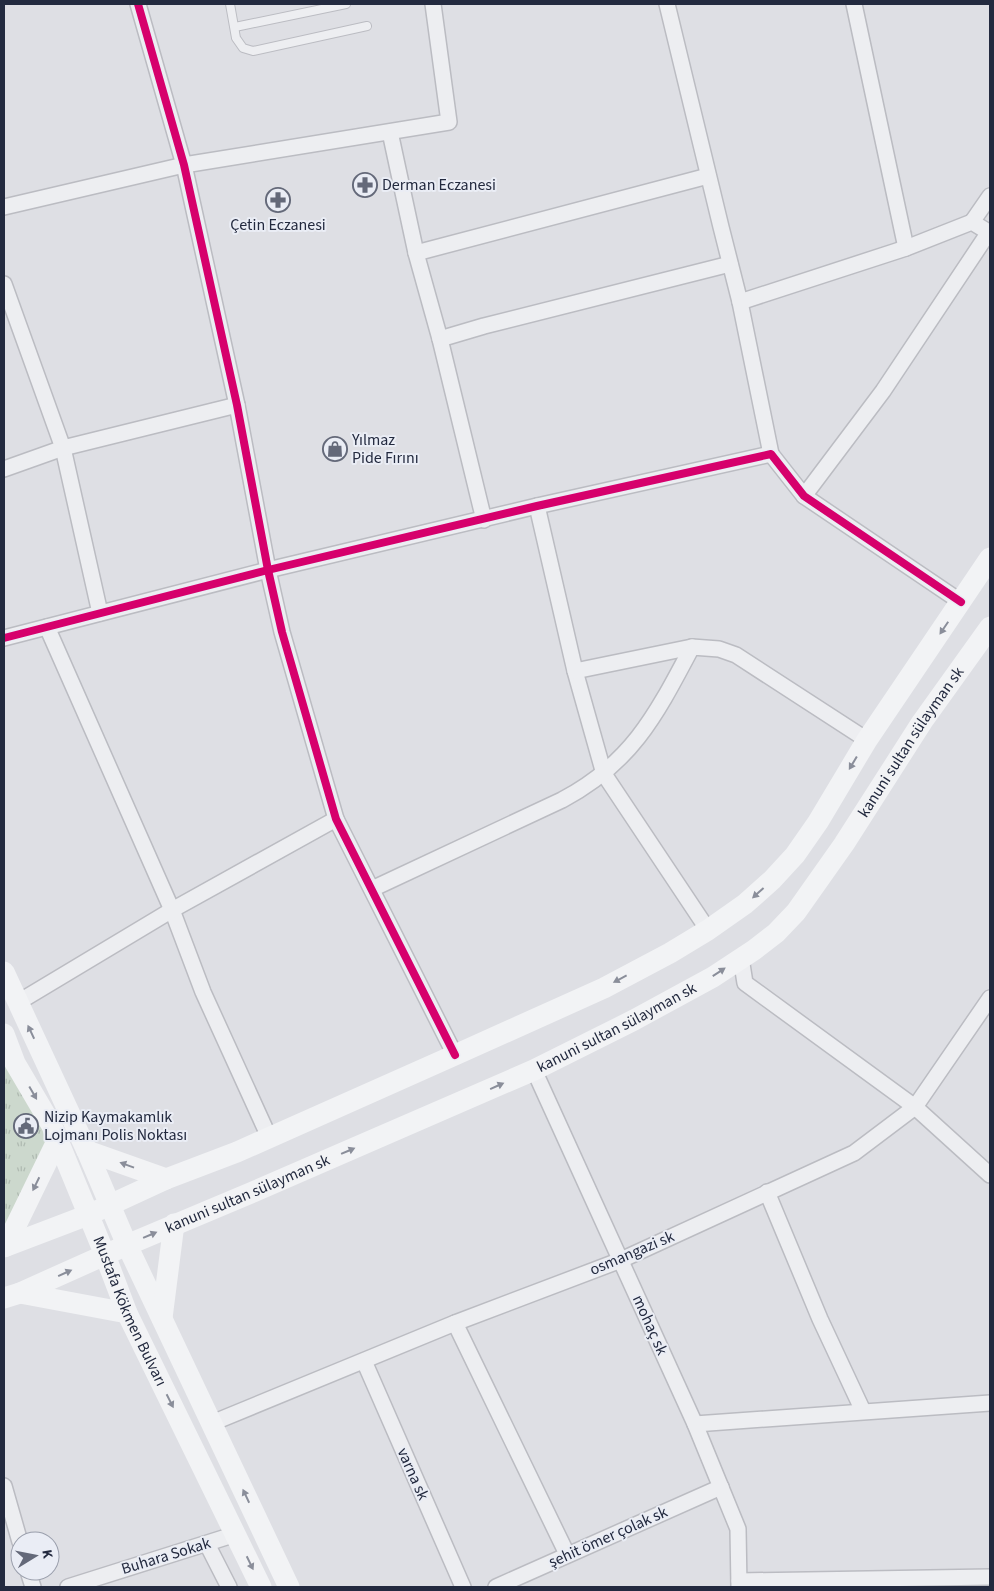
<svg xmlns="http://www.w3.org/2000/svg" width="994" height="1591" font-family="'Source Sans 3',sans-serif">
  <defs>
    <pattern id="park-tufts" width="24" height="20" patternUnits="userSpaceOnUse" patternTransform="scale(1.25)"><rect width="24" height="20" fill="#ccd8cd"/><path d="M3 7l-1-3M5 7V3M7 7l1-3M15 17l-1-3M17 17v-4M19 17l1-3" fill="none" stroke="#afbab1"/></pattern>
  </defs>
  <rect width="100%" height="100%" fill="#dedfe4"/>
  <polygon fill="url(#park-tufts)" points="4,1034 52,1126 4,1247"/>
  <g fill="none" stroke-linecap="round" stroke-linejoin="round">
    <defs>
      <g id="service">
        <polyline points="230,4 236,38 243,48 253,51 367,26"/>
        <polyline points="235,27 346,4"/>
      </g>
      <g id="minor">
        <polyline points="138,4 184,165 237,405 268,570 282,632 336,819 455,1055"/>
        <polyline points="667,4 721,227 740,302 771,454"/>
        <polyline points="854,4 906,248"/>
        <polyline points="390,132 416,253 440,339 484,520"/>
        <polyline points="4,207 184,165 449,122 433,4"/>
        <polyline points="972,222 990,196"/>
        <polyline points="416,253 708,176"/>
        <polyline points="4,284 63,448 100,613"/>
        <polyline points="740,302 906,248 972,222 990,233"/>
        <polyline points="440,339 484,326 730,264"/>
        <polyline points="4,469 63,448 237,405"/>
        <polyline points="804,496 883,391 989,232"/>
        <polyline points="537,506 575,671 604,774 708,930"/>
        <polyline points="47,627 172,910 203,992 269,1137"/>
        <polyline points="4,638 268,570 537,506 771,454 804,496 961,602"/>
        <polyline points="575,671 692,647"/>
        <path d="M 372,889 L 562,800 C 632,763 656,715 692,647 L 719,649 L 736,655 L 867,740"/>
        <polyline points="741,958 745,983 915,1107 990,1175"/>
        <polyline points="17,1003 172,910 336,819"/>
        <polyline points="534,1070 695,1424 738,1529 739,1587"/>
        <polyline points="767,1192 820,1319 863,1411"/>
        <polyline points="455,1323 567,1554"/>
        <polyline points="364,1361 463,1587"/>
        <polyline points="212,1423 455,1323 621,1260 854,1153 915,1107 990,998"/>
        <polyline points="695,1424 990,1403"/>
        <polyline points="4,1486 20,1542"/>
        <polyline points="207,1544 229,1587"/>
        <polyline points="28,1571 33,1587"/>
        <polyline points="739,1581 990,1577"/>
        <polyline points="68,1587 236,1534"/>
        <polyline points="496,1587 721,1487"/>
      </g>
    </defs>
    <use href="#service" stroke="#bbbcc2" stroke-width="10"/>
    <use href="#minor" stroke="#bbbcc2" stroke-width="18"/>
    <use href="#service" stroke="#edeef1" stroke-width="8"/>
    <use href="#minor" stroke="#edeef1" stroke-width="15"/>
    <g stroke="#f2f3f5" stroke-width="21">
      <polyline points="4,972 87,1151 127,1245 289,1587"/>
      <path id="s1" d="M 4,1034 L 15,1063 L 52,1126 L 105,1255 L 127,1313 L 261,1587"/>
      <polyline points="87,1151 166,1179"/>
      <polyline points="6,1246 57,1141"/>
      <polyline points="4,1247 88,1215 166,1179 237,1152 455,1055 604,988 670,953 708,930 745,904 772,880 795,855 818,822 867,740 990,558"/>
      <polyline points="20,1293 127,1313"/>
      <path id="s2" d="M 4,1298 L 20,1293 L 127,1245 L 253,1192 L 534,1070 L 634,1020 L 713,977 L 754,950 L 776,933 L 796,912 L 844,844 L 922,722 L 990,627"/>
      <polyline points="162,1318 174,1224"/>
    </g>
    <defs>
      <g id="cycleway">
        <polyline points="138,4 184,165 237,405 268,570 282,632 336,819 455,1055"/>
        <polyline points="4,638 268,570 537,506 771,454 804,496 961,602"/>
      </g>
    </defs>
    <use href="#cycleway" stroke="#eaedf5" stroke-width="11"/>
    <use href="#cycleway" stroke="#d6006c" stroke-width="8"/>
  </g>
  <defs><path id="oneway-solid" d="M-6-.8H1V-3.2L6.5 0L1 3.2V.8H-6Z" transform="scale(1.25)"/></defs>
  <g fill="#8a8e9a">
    <use href="#oneway-solid" transform="translate(944 628) rotate(124)"/>
    <use href="#oneway-solid" transform="translate(853 763) rotate(121)"/>
    <use href="#oneway-solid" transform="translate(758 893) rotate(138)"/>
    <use href="#oneway-solid" transform="translate(719 972) rotate(-33)"/>
    <use href="#oneway-solid" transform="translate(620 979) rotate(152)"/>
    <use href="#oneway-solid" transform="translate(31 1032) rotate(-115)"/>
    <use href="#oneway-solid" transform="translate(497 1086) rotate(-24)"/>
    <use href="#oneway-solid" transform="translate(33 1093) rotate(60)"/>
    <use href="#oneway-solid" transform="translate(348 1151) rotate(-23)"/>
    <use href="#oneway-solid" transform="translate(127 1165) rotate(-160)"/>
    <use href="#oneway-solid" transform="translate(36 1184) rotate(116)"/>
    <use href="#oneway-solid" transform="translate(150 1235) rotate(-23)"/>
    <use href="#oneway-solid" transform="translate(65 1273) rotate(-24)"/>
    <use href="#oneway-solid" transform="translate(170 1401) rotate(63)"/>
    <use href="#oneway-solid" transform="translate(246 1496) rotate(-115)"/>
    <use href="#oneway-solid" transform="translate(250 1563) rotate(64)"/>
  </g>
  <defs>
    <symbol id="pharmacy-ring" viewBox="-11 -11 22 22"><circle r="9.5" fill="#eaedf5" stroke="#646979" stroke-width="1.5"/><path d="M-2-6h4v4h4v4h-4v4h-4v-4h-4v-4h4Z" fill="#646979"/></symbol>
    <symbol id="shop-ring" viewBox="-11 -11 22 22"><circle r="9.5" fill="#eaedf5" stroke="#646979" stroke-width="1.5"/><path d="M-5-2.5h2.3a2.7 3.5 0 0 1 5.4 0H5L5.5 6h-11ZM-1.5-2.5h3a1.5 2.3 0 0 0-3 0Z" fill="#646979"/></symbol>
    <symbol id="civic-ring" viewBox="-11 -11 22 22"><circle r="9.5" fill="#eaedf5" stroke="#646979" stroke-width="1.5"/><path d="M-.6-6.5H3V-4.5H.6V-3L4-1V1h2V6H-6V1h2V-1L-.6-3ZM-1.2 2.5V6h2.4V2.5Z" fill="#646979"/></symbol>
  </defs>
  <g fill-rule="evenodd">
    <use href="#pharmacy-ring" x="351" y="171" width="28" height="28"/>
    <use href="#pharmacy-ring" x="264" y="186" width="28" height="28"/>
    <use href="#shop-ring" x="321" y="435" width="28" height="28"/>
    <use href="#civic-ring" x="12" y="1112" width="28" height="28"/>
  </g>
  <g text-anchor="middle" dominant-baseline="central" stroke-width="4" stroke-linejoin="round" paint-order="stroke">
    <g font-size="16" fill="#232a3f" stroke="#eaedf5" text-anchor="start">
      <text x="382" y="185">Derman Eczanesi</text>
      <text x="278" y="225" text-anchor="middle">Çetin Eczanesi</text>
      <text x="352" y="440">Yılmaz<tspan x="352" dy="18">Pide Fırını</tspan></text>
      <text x="44" y="1117">Nizip Kaymakamlık<tspan x="44" dy="18">Lojmanı Polis Noktası</tspan></text>
    </g>
    <g font-size="16" fill="#232a3f" stroke="#eaedf5">
      <text stroke="none"><textPath href="#s2" startOffset="1090">kanuni sultan sülayman sk</textPath></text>
      <text stroke="none"><textPath href="#s2" startOffset="670">kanuni sultan sülayman sk</textPath></text>
      <text stroke="none"><textPath href="#s2" startOffset="265">kanuni sultan sülayman sk</textPath></text>
      <text transform="translate(632 1253) rotate(-23)">osmangazi sk</text>
      <text stroke="none"><textPath href="#s1" startOffset="305">Mustafa Kökmen Bulvarı</textPath></text>
      <text transform="translate(650 1325) rotate(66)">mohaç sk</text>
      <text transform="translate(413 1474) rotate(66)">varna sk</text>
      <text transform="translate(608 1537) rotate(-24)">şehit ömer çolak sk</text>
      <text transform="translate(166 1556) rotate(-17)">Buhara Sokak</text>
    </g>
  </g>
  <rect width="994" height="1591" fill="none" stroke="#232a3f" stroke-width="10"/>
  <g transform="translate(35 1556) rotate(80)"><circle r="24" fill="#eaedf5" stroke="#9a9fac"/>
  <path d="M0-4L9 19L0 12L-9 19Z" fill="#646979"/>
  <text y="-8" font-size="14" font-weight="bold" text-anchor="middle" fill="#232a3f">K</text>
  </g>
</svg>
